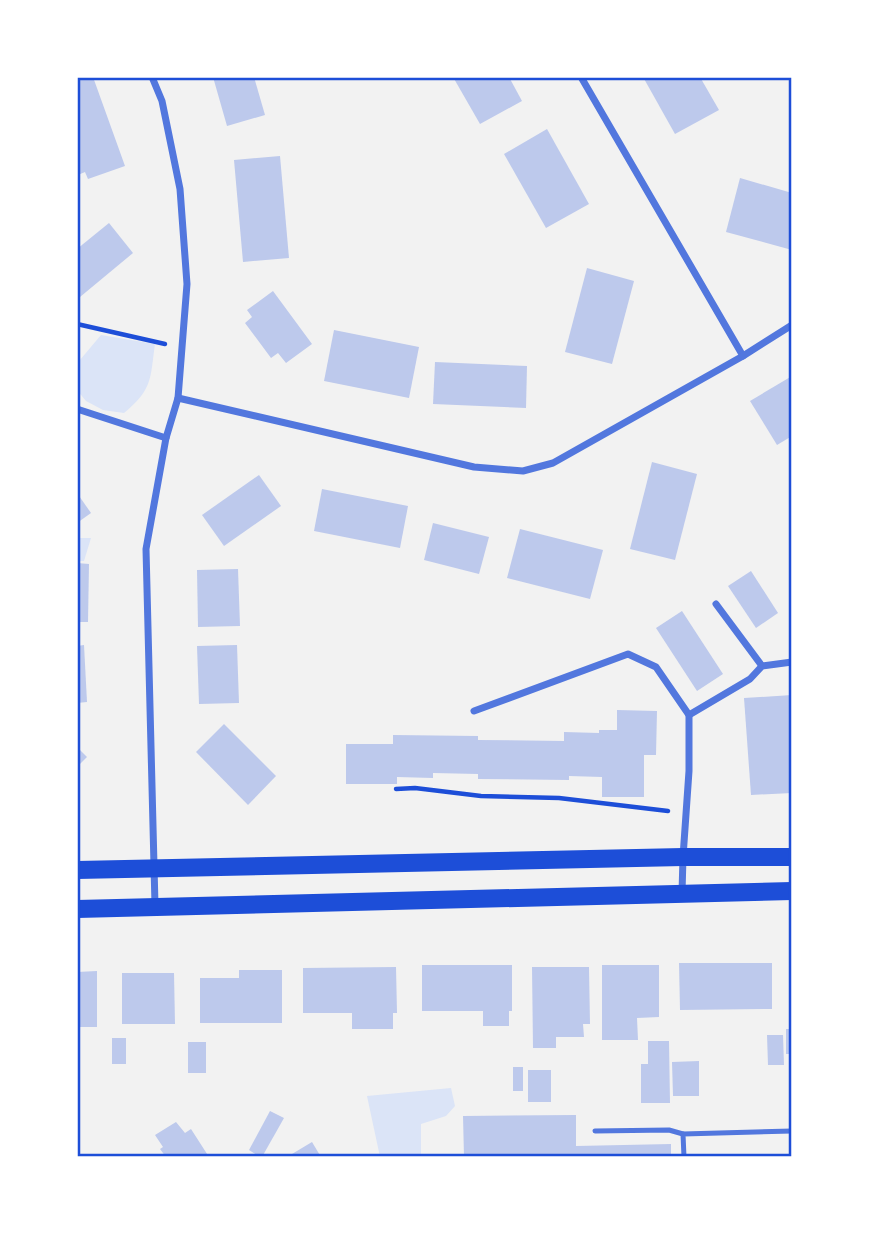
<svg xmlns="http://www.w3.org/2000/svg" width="869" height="1234" font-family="Overpass,sans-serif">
  <rect width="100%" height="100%" fill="#f2f2f2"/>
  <g fill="#dbe4f7">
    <path d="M 101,335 L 155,344 C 150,379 153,389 124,413 L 103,410 L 86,401 L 77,390 L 77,368 L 80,360 Z"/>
    <polygon points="77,538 91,538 84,561 77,561"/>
    <polygon points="451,1088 455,1106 446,1116 421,1124 421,1157 380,1157 367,1096"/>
  </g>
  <g fill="#bdc9ec">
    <polygon points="77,77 93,77 125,166 88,179 85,172 78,175 77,172"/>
    <polygon points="213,77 254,77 265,115 227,126"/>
    <polygon points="453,77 509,77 522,101 480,124"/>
    <polygon points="643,77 700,77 719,110 675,134"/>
    <polygon points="547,129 589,204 546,228 504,154"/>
    <polygon points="280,156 289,258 243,262 234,160"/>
    <polygon points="740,178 792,193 792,250 726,232"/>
    <polygon points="109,223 133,253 80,297 77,293 77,249"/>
    <polygon points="587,268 634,281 612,364 565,352"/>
    <polygon points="273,291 312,344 286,363 278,353 271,358 245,323 252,317 247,310"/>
    <polygon points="334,330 419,347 409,398 324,381"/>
    <polygon points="435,362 527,366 526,408 433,404"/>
    <polygon points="792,376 792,436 777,445 750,401"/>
    <polygon points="652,462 697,474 675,560 630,549"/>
    <polygon points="259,475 281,506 224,546 202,515"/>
    <polygon points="322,489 408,506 400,548 314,531"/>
    <polygon points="77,493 91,513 77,523"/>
    <polygon points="433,523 489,537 479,574 424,560"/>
    <polygon points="520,529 603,550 590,599 507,578"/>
    <polygon points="77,563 89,564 88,622 77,622"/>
    <polygon points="238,569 240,626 198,627 197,570"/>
    <polygon points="751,571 778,613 756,628 728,586"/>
    <polygon points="682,611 723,674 697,691 656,628"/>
    <polygon points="84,645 87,702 77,703 77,646"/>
    <polygon points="237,645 239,703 199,704 197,646"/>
    <polygon points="792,695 792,793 751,795 744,698"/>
    <polygon points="617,710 657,711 656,755 644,755 644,797 602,797 602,777 569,776 569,780 478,779 478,774 433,773 433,778 397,777 397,784 346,784 346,744 393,744 393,735 478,736 478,740 564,741 564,732 599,733 599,730 617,730"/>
    <polygon points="224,724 276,776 248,805 196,752"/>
    <polygon points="77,747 87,757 77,767"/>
    <polygon points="679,963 772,963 772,1009 680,1010"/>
    <polygon points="422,965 512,965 512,1011 509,1011 509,1026 483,1026 483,1011 422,1011"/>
    <polygon points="602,965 659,965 659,1017 637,1018 638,1040 602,1040"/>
    <polygon points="396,967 397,1013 393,1013 393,1029 352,1029 352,1013 303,1013 303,968"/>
    <polygon points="532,967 589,967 590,1024 583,1024 584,1037 556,1037 556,1048 533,1048"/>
    <polygon points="239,970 282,970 282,1023 200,1023 200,978 239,978"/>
    <polygon points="97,971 97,1027 77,1027 77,972"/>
    <polygon points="122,973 174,973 175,1024 122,1024"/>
    <rect x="786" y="1029" width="6" height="25"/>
    <polygon points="767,1035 783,1035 784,1065 768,1065"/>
    <rect x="112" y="1038" width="14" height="26"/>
    <polygon points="648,1041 669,1041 670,1103 641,1103 641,1064 648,1064"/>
    <rect x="188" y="1042" width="18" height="31"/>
    <polygon points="699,1061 699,1096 673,1096 672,1062"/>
    <rect x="513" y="1067" width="10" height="24"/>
    <rect x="528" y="1070" width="23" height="32"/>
    <polygon points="270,1111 284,1118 262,1157 260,1157 249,1150"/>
    <polygon points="576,1115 576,1146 671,1144 671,1157 464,1157 463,1116"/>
    <polygon points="176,1122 185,1133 191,1129 209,1157 166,1157 160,1149 163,1147 155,1135"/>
    <polygon points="312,1142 321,1157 287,1157"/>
  </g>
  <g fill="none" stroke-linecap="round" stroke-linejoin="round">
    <g stroke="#1d4ed8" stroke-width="4.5">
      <polyline points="77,324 165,344"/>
      <polyline points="396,789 415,788 481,796 559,798 668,811"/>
    </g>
    <g stroke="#5277de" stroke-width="5">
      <polyline points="595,1131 669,1130 683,1134"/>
      <polyline points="684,1157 683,1134 792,1131"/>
    </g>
    <g stroke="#5277de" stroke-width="7">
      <polyline points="152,77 162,101 180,189 187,284 178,398 166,438 146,549 155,905"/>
      <polyline points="581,77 743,356"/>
      <polyline points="178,398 474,467 523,471 553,463 743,356 792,325"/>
      <polyline points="77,409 166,438"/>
      <polyline points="716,604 762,666"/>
      <polyline points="474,711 628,654 656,667 689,715 689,771 683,857 682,893"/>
      <polyline points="689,715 750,679 762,666 792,662"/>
    </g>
    <g stroke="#1d4ed8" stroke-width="18">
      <polyline points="77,870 683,857 792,857"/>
      <polyline points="77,909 792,891"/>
    </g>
  </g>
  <rect width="869" height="1234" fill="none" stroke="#ffffff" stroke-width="158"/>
  <rect x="79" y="79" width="711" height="1076" fill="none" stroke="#1d4ed8" stroke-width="2.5"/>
</svg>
